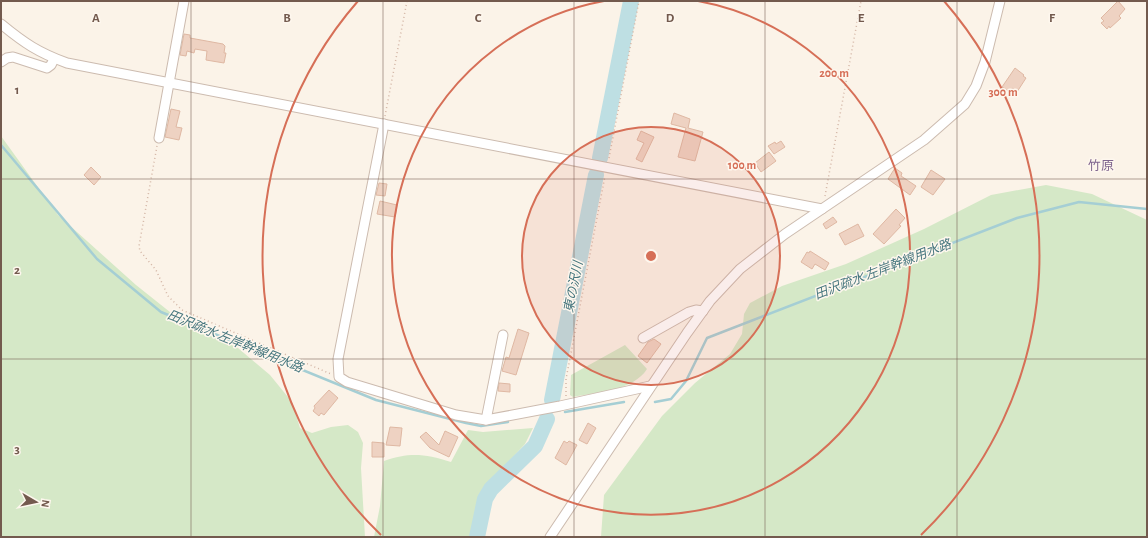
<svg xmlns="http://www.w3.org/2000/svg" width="1148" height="538" font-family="'Alegreya Sans','Noto Sans JP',sans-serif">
  <rect width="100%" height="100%" fill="#fbf3e8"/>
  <g fill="#d5e8c7">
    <polygon points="1,136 58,215 136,285 185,324 238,348 270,375 292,402 300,428 312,433 331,427 348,425 358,432 363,443 361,468 365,537 1,537"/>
    <polygon points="1046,185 1092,194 1147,220 1147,537 601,537 604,495 662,416 695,383 730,354 742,334 744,314 750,303 782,286 846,264 924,229 991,195"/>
    <path d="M 625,345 L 647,369 C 633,391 597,392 573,397 L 570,395 L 571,375 Z"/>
    <path d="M 533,428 L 525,444 L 482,490 L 477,503 L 472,537 L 374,537 L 380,506 L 384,461 C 410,452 425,454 451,462 L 468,430 L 483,432 Z"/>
  </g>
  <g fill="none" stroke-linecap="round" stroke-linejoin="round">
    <g stroke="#a5ced4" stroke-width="2.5">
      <polyline points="1,145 97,259 161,312 376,400 466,423 481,426 508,422"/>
      <polyline points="655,402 671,399 686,381 707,338 1017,218 1079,202 1147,209"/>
      <polyline points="565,412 624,402"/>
    </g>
    <g stroke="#bedfe3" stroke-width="16">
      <polyline points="600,158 631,1"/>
      <polyline points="552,400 596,175"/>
      <polyline points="477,537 485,499 491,489 535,446 547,419"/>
    </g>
  </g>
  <g fill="#eed2c2" stroke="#dfb8a3">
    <polygon points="1118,1 1125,9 1119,16 1121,18 1110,28 1109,26 1107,29 1101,23 1104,21 1101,18"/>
    <polygon points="184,34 190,35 190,38 223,44 225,46 224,53 226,53 224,63 206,60 207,51 195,49 194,53 187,51 186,56 180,55"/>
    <polygon points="1015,68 1024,75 1023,76 1026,78 1017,92 1012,88 1010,92 1002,87"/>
    <polygon points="171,109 180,111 176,127 182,128 179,140 165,137"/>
    <polygon points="674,113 690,119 688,128 703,132 695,161 678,157 686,128 671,124"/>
    <polygon points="641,131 654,137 642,162 636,159 644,143 637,140"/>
    <polygon points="781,141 785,147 774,154 768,146 775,142 776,144"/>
    <polygon points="769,152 776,161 761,172 755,163"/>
    <polygon points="91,167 101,177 94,185 84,175"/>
    <polygon points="895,168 902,173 901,176 916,186 910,195 888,179"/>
    <polygon points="931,170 945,179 933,195 921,187"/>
    <polygon points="379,183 387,184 385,196 376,195"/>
    <polygon points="380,201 397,205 395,217 377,214"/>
    <polygon points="896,209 905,218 899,225 901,226 884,244 873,234"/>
    <polygon points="833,217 837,222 826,229 823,224"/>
    <polygon points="858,224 864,236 845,245 839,234"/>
    <polygon points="810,251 829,263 825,270 815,264 812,269 801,262 807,252 809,253"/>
    <polygon points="518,329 529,333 516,375 502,371 506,357 509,358"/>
    <polygon points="654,339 661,344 647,363 638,356 648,342"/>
    <polygon points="499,383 510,384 510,392 498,391"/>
    <polygon points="329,390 338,398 324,415 321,413 319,416 313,411 315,408 314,406"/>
    <polygon points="588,423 596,428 587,444 579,440"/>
    <polygon points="390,427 402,428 400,446 386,445"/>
    <polygon points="445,431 458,437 449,457 430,448 420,437 426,432 439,445"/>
    <polygon points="564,441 567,443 569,441 577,445 566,465 555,458"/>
    <polygon points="372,442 384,443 384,457 372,457"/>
  </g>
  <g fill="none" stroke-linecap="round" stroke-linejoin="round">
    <defs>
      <g id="minor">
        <path d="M 1,24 C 24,43 39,53 67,63 L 822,209"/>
        <polyline points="1,62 7,58 13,57 47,68 51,65 54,59"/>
        <polyline points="384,124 338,359 339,377 347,382 456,415 486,420 560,406 650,386"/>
        <polyline points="159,138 184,1"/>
        <polyline points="643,338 689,312 696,310 703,311"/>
        <polyline points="486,420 503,335"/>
        <polyline points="550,537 687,333 710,301 740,269 785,234 924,140 965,104 976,86 985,62 1000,1"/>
      </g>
    </defs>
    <use href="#minor" stroke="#ccbbaf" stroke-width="11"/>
    <g stroke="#d3b5a5" stroke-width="1.5" stroke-dasharray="1 3" stroke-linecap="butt">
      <polyline points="385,116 407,1"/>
      <polyline points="157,146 139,246 140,251 156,270 168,296 182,310 331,374"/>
      <polyline points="609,158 639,1"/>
      <polyline points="825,196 861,1"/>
      <polyline points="566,396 566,379 605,176"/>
    </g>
    <use href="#minor" stroke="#fff" stroke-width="9"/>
  </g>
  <path fill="none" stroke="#735a4e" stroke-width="1" stroke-opacity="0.55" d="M 191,1 L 191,537M 383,1 L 383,537M 574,1 L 574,537M 765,1 L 765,537M 957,1 L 957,537M 1,179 L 1147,179M 1,359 L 1147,359"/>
  <circle cx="651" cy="256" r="129" fill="#d66f57" fill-opacity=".12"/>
  <g fill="none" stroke="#d66f57" stroke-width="2">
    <circle cx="651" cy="256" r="129"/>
    <path d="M698 1A259 259 0 1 1 604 1"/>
    <path d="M381 535A388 388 0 0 1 358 1M944 1A388 388 0 0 1 921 535"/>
  </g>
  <g text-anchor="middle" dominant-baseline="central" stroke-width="3" stroke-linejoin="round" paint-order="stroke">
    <g font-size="13" fill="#80668f" stroke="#fef7ee">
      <text x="1101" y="166">竹原</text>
    </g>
    <g font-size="13" font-style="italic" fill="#46767e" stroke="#fef7ee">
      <text transform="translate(883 270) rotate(-21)">田沢疏水 左岸幹線用水路</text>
      <text transform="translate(574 287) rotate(-79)">東の沢川</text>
      <text transform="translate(235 342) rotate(22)">田沢疏水 左岸幹線用水路</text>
    </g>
  </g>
  <g font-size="13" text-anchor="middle" font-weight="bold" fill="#735a4e" stroke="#fef7ee" stroke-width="3" stroke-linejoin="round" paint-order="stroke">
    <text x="96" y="22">A</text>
    <text x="287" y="22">B</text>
    <text x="478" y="22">C</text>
    <text x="670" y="22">D</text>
    <text x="861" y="22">E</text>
    <text x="1052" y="22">F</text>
    <text x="17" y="94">1</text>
    <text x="17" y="274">2</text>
    <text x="17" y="453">3</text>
  </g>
  <circle cx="651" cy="256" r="6" fill="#d66f57" stroke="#fef7ee" stroke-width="2"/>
  <g font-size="12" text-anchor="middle" font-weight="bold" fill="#d66f57" stroke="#fef7ee" stroke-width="3" stroke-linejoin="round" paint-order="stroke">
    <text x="834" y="77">200 m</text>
    <text x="1003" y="96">300 m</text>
    <text x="742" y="169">100 m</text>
  </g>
  <rect width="1148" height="538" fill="none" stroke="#735a4e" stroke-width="4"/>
  <g transform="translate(36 502) rotate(99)" stroke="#fef7ee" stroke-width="3" paint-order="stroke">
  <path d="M0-3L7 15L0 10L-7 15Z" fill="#735a4e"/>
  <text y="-6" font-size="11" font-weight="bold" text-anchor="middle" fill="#735a4e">N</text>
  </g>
</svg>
